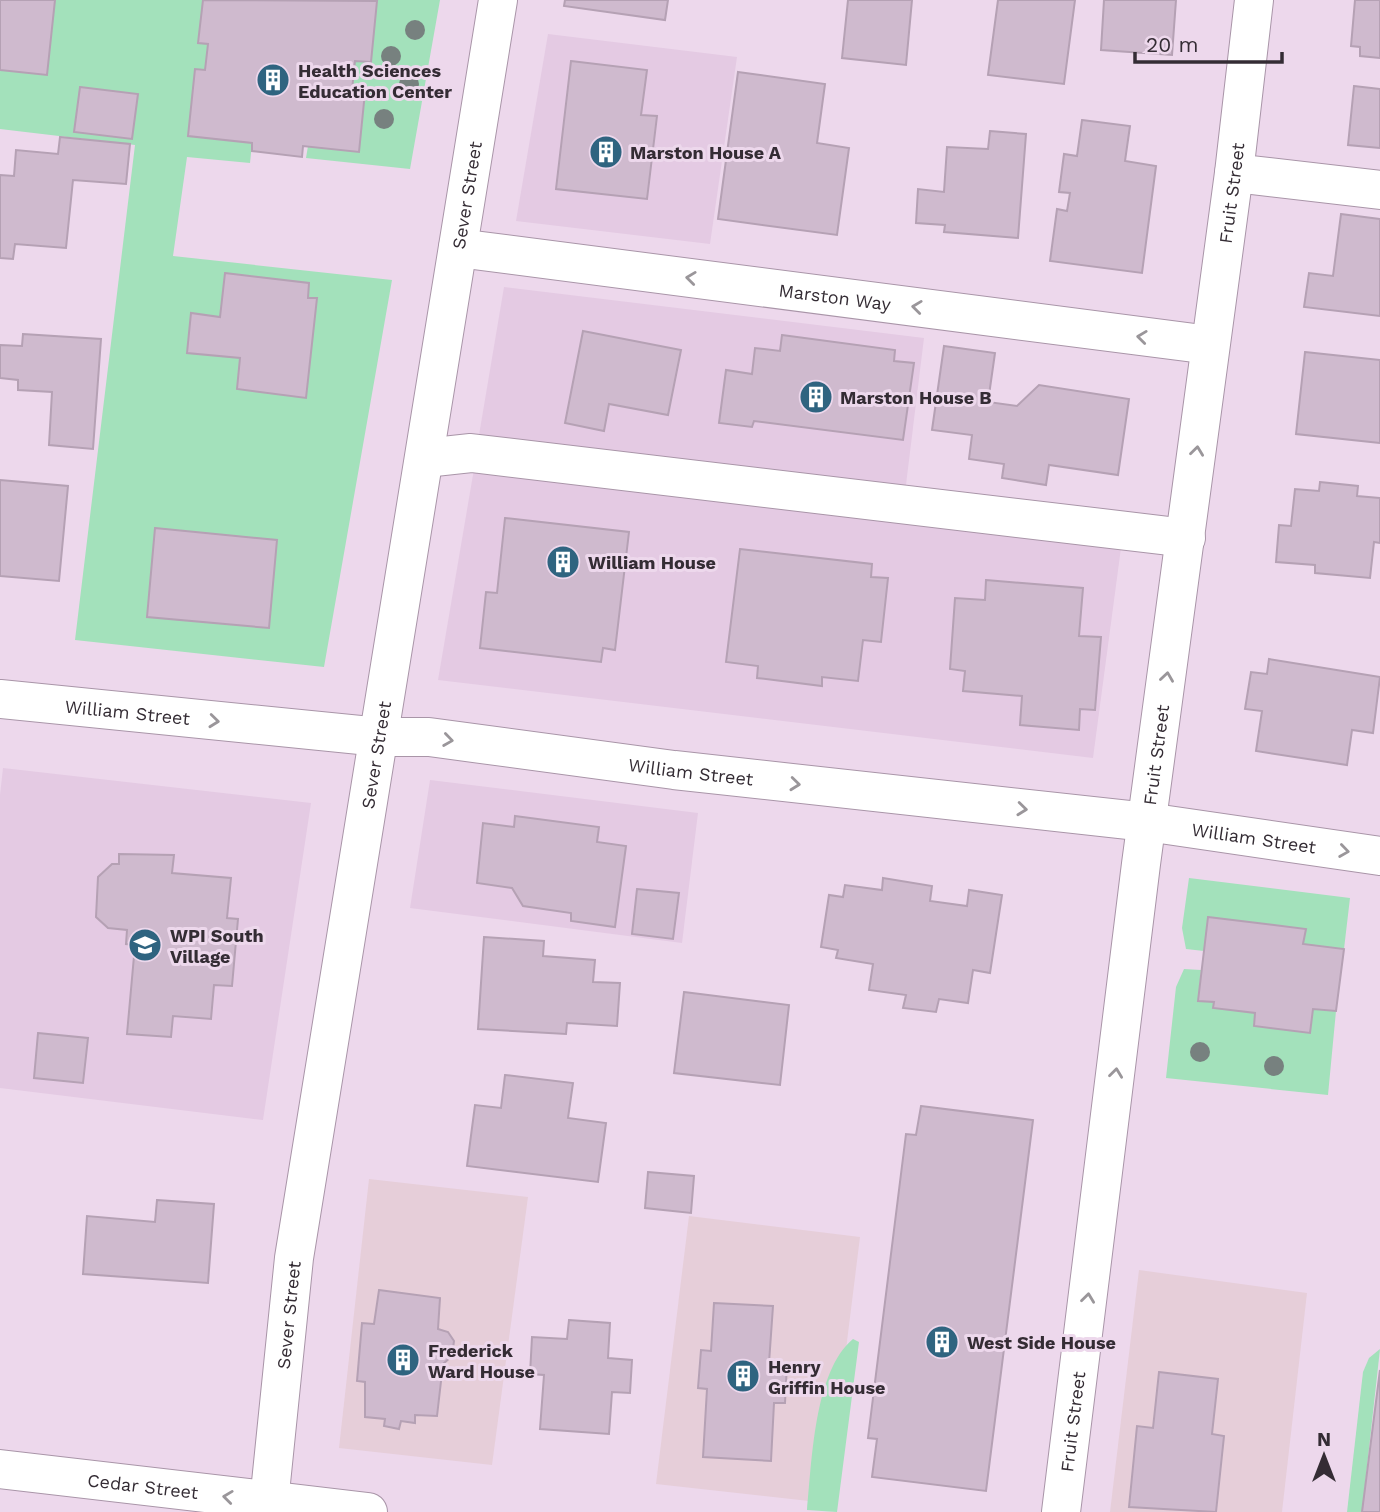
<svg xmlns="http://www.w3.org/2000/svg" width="1380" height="1512" font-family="'Work Sans',sans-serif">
  <rect width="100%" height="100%" fill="#edd8ec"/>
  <g fill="#e6ced9">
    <polygon points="369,1179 528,1197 492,1465 339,1448"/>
    <polygon points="689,1216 860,1237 827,1503 656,1484"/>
    <polygon points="1139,1270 1307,1293 1282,1512 1110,1512"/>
  </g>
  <g fill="#e4cae3">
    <polygon points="548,34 737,57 710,244 516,221"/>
    <polygon points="504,287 924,338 905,493 478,441"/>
    <polygon points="475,463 1125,518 1093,758 438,680"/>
    <polygon points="3,768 311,803 263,1120 0,1088 0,795"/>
    <polygon points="430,780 698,813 682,943 410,908"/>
  </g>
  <g fill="#a3e1bb">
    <polygon points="0,0 203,0 198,43 208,44 205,70 195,69 188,136 252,143 250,163 187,157 173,256 392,280 324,667 75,640 135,145 0,129"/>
    <polygon points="371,0 440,0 410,169 306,158 308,146 365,92 352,90 355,61 371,62 377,1"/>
    <polygon points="1189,878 1350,898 1344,949 1303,944 1305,929 1209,917 1204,951 1186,949 1182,928"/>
    <polygon points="1184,969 1201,970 1198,1000 1214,1002 1213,1008 1255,1013 1254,1026 1313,1009 1336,1011 1328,1095 1166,1078 1176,987"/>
    <path d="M 853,1339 L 859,1342 L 837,1512 L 807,1510 C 812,1462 814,1371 853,1339 Z"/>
    <polygon points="1380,1349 1362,1512 1347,1512 1363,1372 1369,1358"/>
  </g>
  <g fill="#cfbace" stroke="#b5a1b4" stroke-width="2">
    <polygon points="0,0 55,0 47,75 0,70"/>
    <polygon points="203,0 377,1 371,62 355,61 352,90 365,92 359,152 303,146 302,157 252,151 252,143 188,136 195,69 205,70 208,44 198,43"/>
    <polygon points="565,0 668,0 665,20 564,6"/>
    <polygon points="848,0 912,0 906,65 842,58"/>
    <polygon points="998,0 1075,0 1064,84 988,75"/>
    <polygon points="1104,0 1176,0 1172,55 1101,50"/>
    <polygon points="1355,0 1380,0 1380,58 1360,56 1360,47 1351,46"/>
    <polygon points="571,61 647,70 641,115 657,116 647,199 556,189"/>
    <polygon points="738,72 825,84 817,143 849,148 837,235 718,219"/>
    <polygon points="1354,86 1380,89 1380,148 1348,145"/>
    <polygon points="80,87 138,94 132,139 74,132"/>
    <polygon points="1082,120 1130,126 1125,161 1156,166 1142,273 1050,261 1057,209 1067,211 1070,193 1059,192 1064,154 1077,156"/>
    <polygon points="990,131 1026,134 1018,238 944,232 945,225 916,223 918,189 944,192 947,147 988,149"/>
    <polygon points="60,137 130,144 126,184 73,180 66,248 15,244 13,259 0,258 0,175 14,176 16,150 58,154"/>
    <polygon points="1341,214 1380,219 1380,316 1304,307 1309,273 1333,276"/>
    <polygon points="225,273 309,283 308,298 317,298 306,398 237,389 240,358 187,353 191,313 220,317"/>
    <polygon points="583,331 681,350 668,415 609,404 604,431 565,423"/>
    <polygon points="23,334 101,339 93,449 49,445 52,392 18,390 18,380 0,378 0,345 22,346"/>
    <polygon points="782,335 895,350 894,361 914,363 903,440 754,421 752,427 719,423 726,370 752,374 755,348 780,351"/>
    <polygon points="944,346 995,353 988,402 1017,406 1039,385 1129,399 1118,475 1049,465 1046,485 1002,478 1004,464 969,459 972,435 932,430"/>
    <polygon points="1305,352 1380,360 1380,443 1296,434"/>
    <polygon points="0,480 68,486 59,581 0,576"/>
    <polygon points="1320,482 1358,486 1357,496 1380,498 1380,543 1374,542 1370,578 1315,573 1315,565 1276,562 1279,525 1291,526 1295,489 1319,491"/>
    <polygon points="505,518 629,532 615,650 603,648 601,662 480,648 486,592 497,593"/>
    <polygon points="155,528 277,540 269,628 147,617"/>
    <polygon points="740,549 872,564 871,577 888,578 881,642 863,640 858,681 822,677 822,686 757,678 758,666 726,662"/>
    <polygon points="986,580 1083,588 1079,636 1101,637 1095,710 1080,709 1079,730 1020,725 1022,696 963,691 965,671 950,669 955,598 985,600"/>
    <polygon points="1269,659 1380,677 1373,733 1352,730 1347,765 1256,751 1262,711 1245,709 1251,672 1267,674"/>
    <polygon points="515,816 599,827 597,842 626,846 615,927 571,921 571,913 523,906 512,888 477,883 483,823 514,827"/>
    <polygon points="119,854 174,855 172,873 231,878 227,918 238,919 232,986 214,985 211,1019 173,1016 171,1037 127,1034 135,945 126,944 127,930 108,928 96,917 98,877 112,864 119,864"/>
    <polygon points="883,878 932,886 930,901 967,906 969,890 1002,895 990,973 973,970 968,1003 939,999 936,1012 903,1008 906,995 869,990 873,964 836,958 838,950 821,947 829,895 843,897 845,885 882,890"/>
    <polygon points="637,889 679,893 673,939 632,934"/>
    <polygon points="1208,917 1306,929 1303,944 1344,949 1336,1011 1313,1009 1310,1033 1254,1026 1255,1013 1213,1008 1214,1002 1198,1001"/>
    <polygon points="484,937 544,941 543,956 595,960 593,982 620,983 617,1026 567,1023 566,1034 478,1029"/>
    <polygon points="684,992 789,1005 780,1085 674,1073"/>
    <polygon points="38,1033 88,1038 83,1083 34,1078"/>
    <polygon points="505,1075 573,1083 568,1118 606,1123 598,1182 467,1166 475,1105 501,1108"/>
    <polygon points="921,1106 1033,1120 986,1491 872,1477 877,1439 868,1438 906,1134 916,1135"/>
    <polygon points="648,1172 694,1176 691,1213 645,1208"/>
    <polygon points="157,1200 214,1204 208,1283 83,1274 87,1216 155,1222"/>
    <polygon points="379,1290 440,1298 438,1329 448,1332 454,1341 452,1356 443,1364 437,1416 415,1415 415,1423 401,1421 399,1429 384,1426 385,1419 365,1417 365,1382 357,1381 362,1323 374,1324"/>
    <polygon points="714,1303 773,1306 769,1363 787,1364 785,1403 774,1403 771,1461 703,1457 707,1389 698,1388 701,1350 711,1351"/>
    <polygon points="569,1320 610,1323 608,1358 632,1360 630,1393 612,1392 609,1434 540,1429 544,1375 530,1374 532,1337 567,1339"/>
    <polygon points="1380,1370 1380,1512 1362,1512"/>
    <polygon points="1159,1372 1218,1379 1212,1434 1224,1436 1216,1512 1129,1507 1137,1426 1153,1428"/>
  </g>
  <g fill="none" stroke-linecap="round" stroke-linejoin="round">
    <defs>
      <g id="minor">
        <polyline points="1234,173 1380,190"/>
        <path id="s1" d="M 458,248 L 1210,345"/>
        <polyline points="425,458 471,453 1186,538"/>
        <path id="s2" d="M 0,699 L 380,737 L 429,737 L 674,770 L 1147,822 L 1380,856"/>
        <path id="s3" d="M 0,1469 L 368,1512"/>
        <path id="s4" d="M 268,1512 L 294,1258 L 498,0"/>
        <path id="s5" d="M 1061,1512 L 1141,864 L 1234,173 L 1254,0"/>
      </g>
    </defs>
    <use href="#minor" stroke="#a995a8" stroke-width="40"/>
    <use href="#minor" stroke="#fff" stroke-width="38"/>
  </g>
  <g fill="#77817f">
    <circle cx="415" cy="30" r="10"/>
    <circle cx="391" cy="56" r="10"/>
    <circle cx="409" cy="84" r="10"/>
    <circle cx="384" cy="119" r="10"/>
    <circle cx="1200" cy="1052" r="10"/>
    <circle cx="1274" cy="1066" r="10"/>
  </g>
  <defs><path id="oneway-chevron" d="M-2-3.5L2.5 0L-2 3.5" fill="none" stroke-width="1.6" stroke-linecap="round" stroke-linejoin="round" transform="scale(1.75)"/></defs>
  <g stroke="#9a969a">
    <use href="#oneway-chevron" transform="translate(691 278) rotate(-173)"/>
    <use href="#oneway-chevron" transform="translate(917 307) rotate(-173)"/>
    <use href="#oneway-chevron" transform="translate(1142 337) rotate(-173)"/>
    <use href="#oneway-chevron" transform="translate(1197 451) rotate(-83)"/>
    <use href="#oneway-chevron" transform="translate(1167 677) rotate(-82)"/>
    <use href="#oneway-chevron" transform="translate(214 721) rotate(6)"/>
    <use href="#oneway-chevron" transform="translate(448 740) rotate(8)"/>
    <use href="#oneway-chevron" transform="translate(795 784) rotate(6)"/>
    <use href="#oneway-chevron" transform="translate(1022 809) rotate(6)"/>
    <use href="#oneway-chevron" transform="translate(1344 851) rotate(8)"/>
    <use href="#oneway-chevron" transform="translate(1116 1073) rotate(-83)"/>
    <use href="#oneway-chevron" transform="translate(1088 1298) rotate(-83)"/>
    <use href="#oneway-chevron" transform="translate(228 1497) rotate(-173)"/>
  </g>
  <defs>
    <symbol id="building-disc" viewBox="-11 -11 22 22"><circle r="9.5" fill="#2f6480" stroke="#edd8ec"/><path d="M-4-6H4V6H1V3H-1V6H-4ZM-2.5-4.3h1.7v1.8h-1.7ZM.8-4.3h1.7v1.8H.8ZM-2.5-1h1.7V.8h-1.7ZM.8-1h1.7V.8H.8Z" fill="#fff"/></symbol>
    <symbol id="university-disc" viewBox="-11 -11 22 22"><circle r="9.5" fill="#2f6480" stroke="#edd8ec"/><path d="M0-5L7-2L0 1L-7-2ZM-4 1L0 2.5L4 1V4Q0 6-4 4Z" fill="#fff"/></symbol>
  </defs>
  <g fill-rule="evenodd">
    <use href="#building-disc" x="254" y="61" width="38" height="38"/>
    <use href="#building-disc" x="587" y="133" width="38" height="38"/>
    <use href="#building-disc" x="797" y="378" width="38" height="38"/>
    <use href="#building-disc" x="544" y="543" width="38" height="38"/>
    <use href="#university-disc" x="126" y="926" width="38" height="38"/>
    <use href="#building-disc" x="923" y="1323" width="38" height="38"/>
    <use href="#building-disc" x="384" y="1341" width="38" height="38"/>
    <use href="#building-disc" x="724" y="1357" width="38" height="38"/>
  </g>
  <g text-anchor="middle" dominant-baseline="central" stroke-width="6" stroke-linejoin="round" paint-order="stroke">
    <g font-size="18" font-weight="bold" fill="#342c34" stroke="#edd8ec" text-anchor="start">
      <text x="298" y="70">Health Sciences<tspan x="298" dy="21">Education Center</tspan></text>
      <text x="630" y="152">Marston House A</text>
      <text x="840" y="397">Marston House B</text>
      <text x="588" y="562">William House</text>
      <text x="170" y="935">WPI South<tspan x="170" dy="21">Village</tspan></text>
      <text x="967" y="1342">West Side House</text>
      <text x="428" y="1350">Frederick<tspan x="428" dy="21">Ward House</tspan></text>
      <text x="768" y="1366">Henry<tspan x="768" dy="21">Griffin House</tspan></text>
    </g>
    <g font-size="18" fill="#342c34" stroke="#edd8ec">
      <text stroke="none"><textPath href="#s5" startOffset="1330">Fruit Street</textPath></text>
      <text stroke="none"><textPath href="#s4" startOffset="1332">Sever Street</textPath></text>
      <text stroke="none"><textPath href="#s1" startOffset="380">Marston Way</textPath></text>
      <text stroke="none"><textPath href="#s2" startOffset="128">William Street</textPath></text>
      <text stroke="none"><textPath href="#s4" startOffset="765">Sever Street</textPath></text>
      <text stroke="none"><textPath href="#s5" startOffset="763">Fruit Street</textPath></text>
      <text stroke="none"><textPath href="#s2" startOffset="695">William Street</textPath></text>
      <text stroke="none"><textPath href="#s2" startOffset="1262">William Street</textPath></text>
      <text stroke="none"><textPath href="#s4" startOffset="198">Sever Street</textPath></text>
      <text stroke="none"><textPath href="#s5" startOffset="91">Fruit Street</textPath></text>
      <text stroke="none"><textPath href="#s3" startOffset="144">Cedar Street</textPath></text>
    </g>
  </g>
  <g transform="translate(1324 1456)" stroke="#edd8ec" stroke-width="5" paint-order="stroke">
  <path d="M0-5L12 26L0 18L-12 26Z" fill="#342c34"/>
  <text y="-10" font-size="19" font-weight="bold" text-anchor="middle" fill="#342c34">N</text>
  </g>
  <path d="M1135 52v10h147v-10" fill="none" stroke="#342c34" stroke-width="3.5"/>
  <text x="1146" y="52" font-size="21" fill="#342c34" stroke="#edd8ec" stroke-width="5" paint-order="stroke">20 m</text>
</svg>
